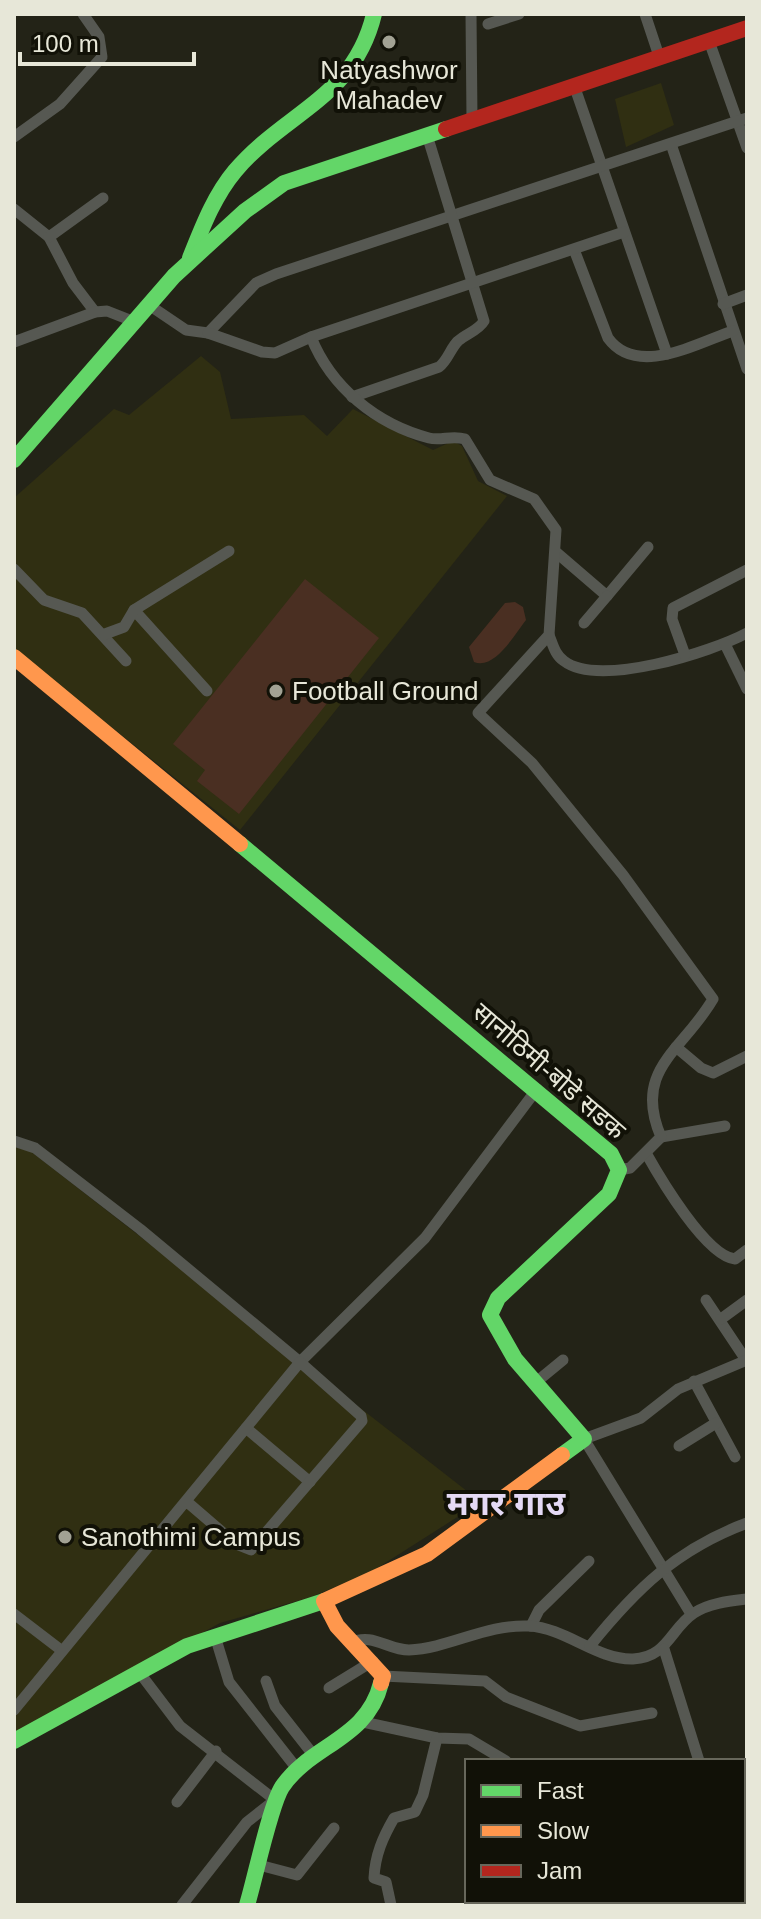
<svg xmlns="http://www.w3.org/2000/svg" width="761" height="1919" font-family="Arial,'Noto Sans Devanagari',sans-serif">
  <rect width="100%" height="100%" fill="#232317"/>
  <g fill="#302f12">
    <polygon points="661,83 674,125 626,147 615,99"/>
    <polygon points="201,356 220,372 231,419 304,415 327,436 353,409 433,450 453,441 462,446 478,481 507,496 240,830 14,649 14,498 114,409 129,415"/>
    <polygon points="14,1147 29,1150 481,1502 371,1572 311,1597 220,1623 14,1735"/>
  </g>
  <g fill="#4a2f22">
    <polygon points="305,579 379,638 239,814 197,781 205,770 173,744"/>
    <path d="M 515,602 L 523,607 L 526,620 C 514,635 495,670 474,662 L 469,647 L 505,603 Z"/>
  </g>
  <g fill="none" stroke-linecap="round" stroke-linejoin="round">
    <g stroke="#565852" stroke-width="11">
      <polyline points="471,14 472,119"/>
      <polyline points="645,14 660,59"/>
      <polyline points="488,24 519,14"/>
      <polyline points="709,41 747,148"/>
      <polyline points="575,88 667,354"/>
      <polyline points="14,137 60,104 102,57 99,37 83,14"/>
      <polyline points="671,144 747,369"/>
      <polyline points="14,209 49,237 73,283 95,312"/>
      <polyline points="49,237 103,198"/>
      <path d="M 575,252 L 608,338 C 637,378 697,343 733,331"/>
      <polyline points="723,304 747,295"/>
      <polyline points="149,305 186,330 208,333 256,283 276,274 747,118"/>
      <polyline points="208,333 262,352 275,353 311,337"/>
      <polyline points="14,342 95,312 107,311 135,322"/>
      <path d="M 352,397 L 439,367 C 448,360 450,349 458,341 C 467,333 478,331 484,321 L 427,135"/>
      <polyline points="557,553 607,596 648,547"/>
      <polyline points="14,569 44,600 82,613 126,661"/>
      <polyline points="134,610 207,691"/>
      <polyline points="584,623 607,596"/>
      <polyline points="105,634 124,627 134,610 229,551"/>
      <path d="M 549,635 C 553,645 555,655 564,661 C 599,688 711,652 747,633"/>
      <polyline points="725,644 747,689"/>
      <polyline points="685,655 672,619 673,608 747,570"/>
      <polyline points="676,1047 701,1068 713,1073 747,1056"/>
      <polyline points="661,1137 725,1126"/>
      <polyline points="14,1141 35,1148 140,1229 300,1362 425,1238 537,1089"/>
      <path d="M 646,1153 C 660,1178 706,1256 735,1259 L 747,1250"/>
      <path d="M 619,1170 L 630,1168 L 661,1137 C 632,1069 683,1051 713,999 L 623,875 L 532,763 L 478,713 L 549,635 L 556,530 L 534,499 L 490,480 L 465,439 C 452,435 441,441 429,438 C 376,424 331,387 311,337 L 624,232"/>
      <polyline points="706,1300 746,1360"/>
      <polyline points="721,1319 747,1300"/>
      <polyline points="694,1381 735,1457"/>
      <polyline points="535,1383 563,1360"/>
      <polyline points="246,1428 310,1482"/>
      <polyline points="679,1446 716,1423"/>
      <polyline points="14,1614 61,1650"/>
      <polyline points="691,1614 584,1439 641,1418 678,1389 747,1360"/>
      <polyline points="531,1626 539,1610 589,1561"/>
      <polyline points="215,1636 229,1682 298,1770"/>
      <path d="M 350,1643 C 373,1632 387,1650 409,1650 C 450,1648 486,1624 529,1626 C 566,1628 597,1660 633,1659 C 668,1657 670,1629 694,1613 C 709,1603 730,1601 747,1599"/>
      <path d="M 590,1646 C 636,1589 677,1549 747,1523"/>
      <polyline points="664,1649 699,1761"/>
      <polyline points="139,1672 180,1726 275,1800 247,1822 182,1905"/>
      <polyline points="383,1676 485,1681 506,1697 580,1726 652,1713"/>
      <polyline points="266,1681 275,1706 315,1757"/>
      <polyline points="329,1688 373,1661"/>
      <polyline points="14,1710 300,1362 361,1416 362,1421 251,1550 236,1544 186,1501"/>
      <polyline points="363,1722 437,1738 469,1739 506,1761"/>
      <polyline points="177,1802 216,1751"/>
      <polyline points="743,1829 747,1831"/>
      <polyline points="259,1865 297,1875 334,1828"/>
      <polyline points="679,1901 686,1905"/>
      <path d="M 391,1905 L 386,1882 L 374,1878 C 375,1855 383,1837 394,1818 L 415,1812 L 423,1795 L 437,1738"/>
      <polyline points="578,1905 580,1901"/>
    </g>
    <g stroke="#63d668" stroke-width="16">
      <path d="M 190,258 C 202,228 214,196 235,171 C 285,112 354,98 374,14"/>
      <polyline points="14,460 174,276 245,211 284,183 446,129"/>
      <polyline points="240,844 611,1154 619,1170 609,1194 498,1298 490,1315 515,1359 584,1439 562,1455"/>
      <polyline points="14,1741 187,1646 324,1601"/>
      <path d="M 247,1905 C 255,1879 270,1806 282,1787 C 311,1744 367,1740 381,1683"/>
    </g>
    <g stroke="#ff974d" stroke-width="16">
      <polyline points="14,657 240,844"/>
      <polyline points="381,1683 383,1676 337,1626 324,1601 427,1554 562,1455"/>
    </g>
    <polyline stroke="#b3261e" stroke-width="16" points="446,129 747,28"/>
  </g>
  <g fill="#a2a294" stroke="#111107" stroke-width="3">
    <circle cx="389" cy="42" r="8"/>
    <circle cx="276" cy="691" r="8"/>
    <circle cx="65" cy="1537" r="8"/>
  </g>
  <g text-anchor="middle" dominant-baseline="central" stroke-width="8" stroke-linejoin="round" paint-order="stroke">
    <g font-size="26" fill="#e7e7d8" stroke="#111107" text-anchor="start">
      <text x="389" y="70" text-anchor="middle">Natyashwor<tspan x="389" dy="30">Mahadev</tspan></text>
      <text x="292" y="691">Football Ground</text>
      <text x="81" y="1537">Sanothimi Campus</text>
    </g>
    <g font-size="26" fill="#e7e7d8" stroke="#111107">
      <text transform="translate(549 1071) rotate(41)">सानोठिमी-बोडे सडक</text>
    </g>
    <g font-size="34" font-weight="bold" fill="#e4d9f5" stroke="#111107">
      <text x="506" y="1503">मगर गाउ</text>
    </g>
  </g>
  <rect width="761" height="1919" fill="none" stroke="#e7e7d8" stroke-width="32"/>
  <rect x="465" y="1759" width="280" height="144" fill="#111107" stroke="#67675b" stroke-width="2"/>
  <rect x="481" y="1785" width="40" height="12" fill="#63d668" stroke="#67675b" stroke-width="2"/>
  <text x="537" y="1799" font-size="24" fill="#e7e7d8">Fast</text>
  <rect x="481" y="1825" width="40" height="12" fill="#ff974d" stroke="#67675b" stroke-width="2"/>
  <text x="537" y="1839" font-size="24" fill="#e7e7d8">Slow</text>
  <rect x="481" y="1865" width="40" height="12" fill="#b3261e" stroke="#67675b" stroke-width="2"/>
  <text x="537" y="1879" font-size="24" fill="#e7e7d8">Jam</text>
  <path d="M20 52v12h174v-12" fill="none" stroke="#e7e7d8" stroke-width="4"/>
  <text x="32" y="52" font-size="24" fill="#e7e7d8" stroke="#111107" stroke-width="6" paint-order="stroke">100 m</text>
</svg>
